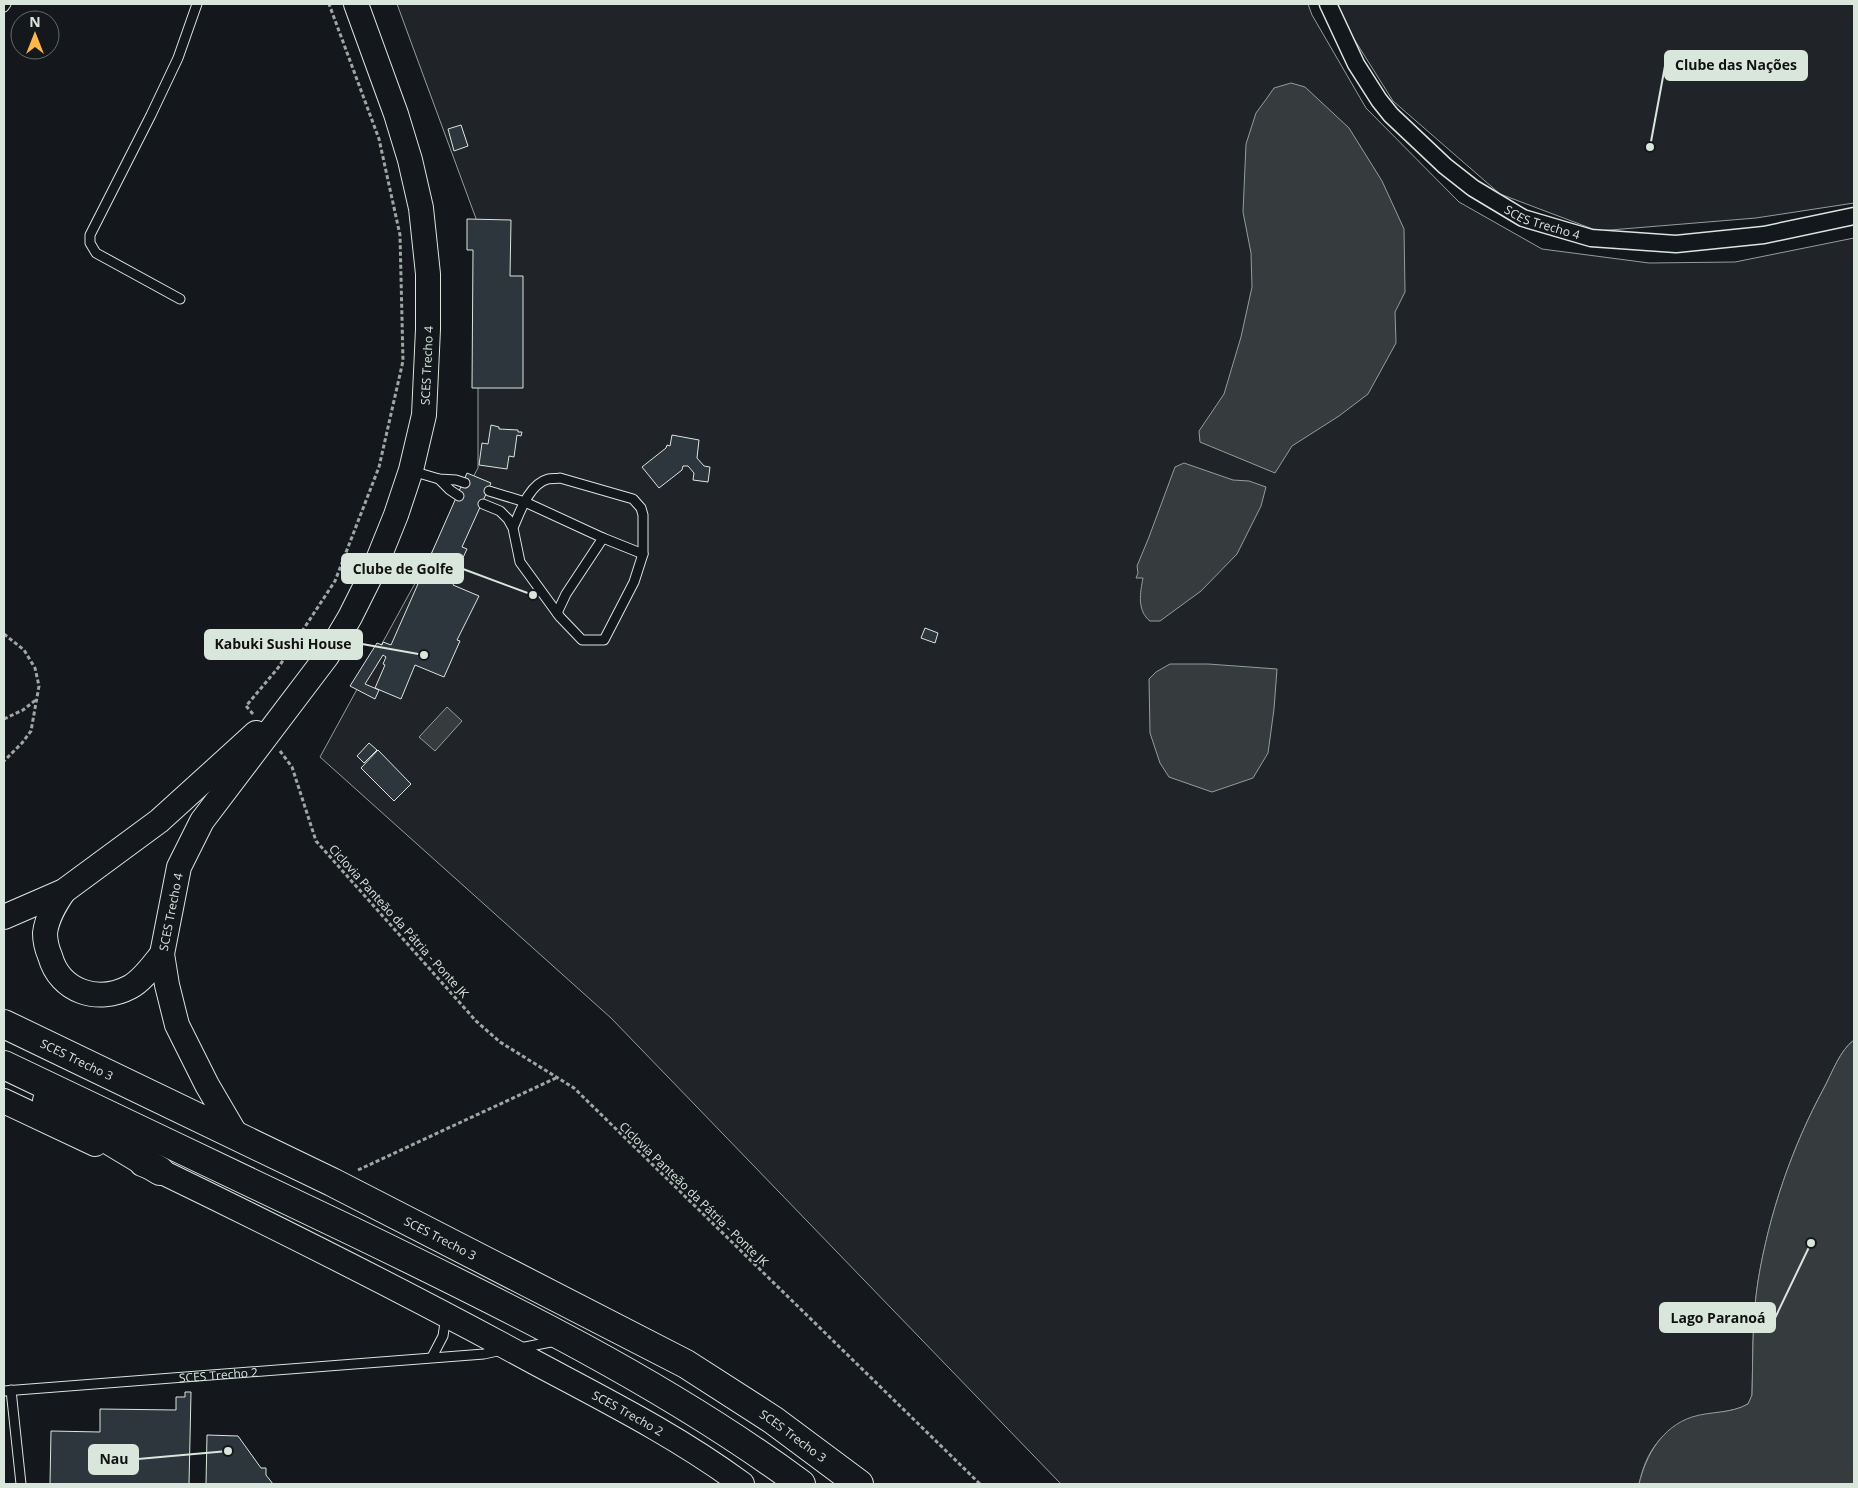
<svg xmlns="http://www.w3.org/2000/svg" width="1858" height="1488" font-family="'Open Sans',sans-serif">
  <rect width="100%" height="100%" fill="#14181c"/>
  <g fill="#202428" stroke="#939e99">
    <path d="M 397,4 L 1308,4 L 1312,15 L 1366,108 L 1459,202 L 1542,249 L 1649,263 L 1735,262 L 1854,238 L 1854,1040 C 1840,1050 1832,1073 1824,1088 C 1792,1147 1769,1214 1758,1282 C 1752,1319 1753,1358 1752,1396 L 1748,1404 C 1736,1411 1725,1411 1711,1414 C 1669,1422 1648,1443 1639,1484 L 1061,1484 L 611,1018 L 320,757 L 478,468 L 478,224 Z"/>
    <polygon points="1332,4 1854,4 1854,203 1756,218 1598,231 1500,194 1393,101"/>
  </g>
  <g fill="#363b3e" stroke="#939e99">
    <polygon points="1291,83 1305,87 1349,128 1382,181 1404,229 1405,292 1395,312 1396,343 1368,394 1339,416 1292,446 1275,473 1200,442 1199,431 1224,394 1241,337 1252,287 1251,253 1243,212 1246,144 1256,113 1267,98 1274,88"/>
    <path d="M 1184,463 L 1233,480 L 1249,481 L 1266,487 L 1261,506 L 1237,554 L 1201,591 L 1160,621 L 1150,621 C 1137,611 1140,593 1143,578 L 1136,578 L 1138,573 L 1137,566 L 1149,537 L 1175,467 Z"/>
    <polygon points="1170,664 1208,664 1277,669 1274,709 1268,753 1253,778 1212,792 1169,777 1160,763 1150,733 1149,679 1156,672"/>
    <polygon points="447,707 462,721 435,751 419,737"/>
    <path d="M 1854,1040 L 1854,1484 L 1639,1484 C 1646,1455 1662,1427 1692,1417 C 1711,1411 1730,1414 1748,1404 L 1752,1395 C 1753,1358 1752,1319 1758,1281 C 1769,1214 1792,1147 1824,1088 C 1832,1073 1840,1050 1854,1040 Z"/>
  </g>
  <g fill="#2c363c" stroke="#d8e6dc">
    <polygon points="461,125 468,146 454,151 448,129"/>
    <polygon points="467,219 511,220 510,276 523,276 523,388 472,388 473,250 467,250"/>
    <polygon points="491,425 499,427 499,429 518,430 518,432 522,432 521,436 517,435 514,457 509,456 507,469 479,465 482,443 488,444"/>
    <polygon points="672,435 699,440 697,458 704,466 710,467 708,482 693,480 694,473 688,466 683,466 682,470 659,488 642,467 666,448 667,445 670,446"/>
    <polygon points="467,473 491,483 462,547 467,549 455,575 457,576 453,585 479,596 457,640 460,641 444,677 415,665 401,699 375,688 385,665 383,664 386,657 383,655 365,684 379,690 375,699 350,686 377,643 382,645 383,642 391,645"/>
    <polygon points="925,628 938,633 935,643 921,638"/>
    <polygon points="369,743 377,750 364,763 357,756"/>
    <polygon points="378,750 411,784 394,801 361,768"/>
    <polygon points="185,1392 191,1392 189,1484 50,1484 51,1431 100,1432 100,1409 176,1410 176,1397 185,1397"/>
    <polygon points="207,1435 238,1436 261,1468 266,1468 266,1475 273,1484 206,1484"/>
  </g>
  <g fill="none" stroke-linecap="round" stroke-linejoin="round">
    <defs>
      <g id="lane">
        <polyline points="4,7 6,4"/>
        <polyline points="180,299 96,253 90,243 90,235 151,115 178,58 197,4"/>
        <polyline points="412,471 439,479 456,480 465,483"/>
        <polyline points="439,479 450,490 459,496"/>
        <polyline points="489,491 525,502 603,538 643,554"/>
        <path d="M 483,504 L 500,511 L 508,519 L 513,528 L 520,562 L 560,617 L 582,640 L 604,640 L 634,582 L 643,554 L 643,515 L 641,508 L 633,499 L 560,478 C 557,479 552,478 548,479 C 529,484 520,512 513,528"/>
        <polyline points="557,613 566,594 603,538"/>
        <polyline points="520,1348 556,1341"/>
        <polyline points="432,1357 443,1336 446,1316"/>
        <polyline points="11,1390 21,1484"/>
        <path id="s1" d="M 4,1391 L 484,1354 L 502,1350"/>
      </g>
      <g id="street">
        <path id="s2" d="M 1328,4 L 1356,64 L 1379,100 L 1391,115 L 1445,166 L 1473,188 L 1523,218 L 1591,238 L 1676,244 L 1764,235 L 1854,216"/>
      </g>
      <g id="secondary">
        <path d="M 64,891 C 55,904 47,917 45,933 C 45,941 47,949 50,956 C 60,992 98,1004 130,987 C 143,980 153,965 162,954"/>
        <polyline points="4,917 64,891 159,821 256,733"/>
        <polyline points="4,1101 95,1144"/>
        <path id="s3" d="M 238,1138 L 207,1085 L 177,1025 L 167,985 L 162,954 L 179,867 L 202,821 L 327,656 L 350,617 L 375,567 L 396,515 L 411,470 L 424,415 L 428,329 L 428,274 L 421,208 L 410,160 L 396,114 L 356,4"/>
        <path id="s4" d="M 142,1164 L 160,1171 C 286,1232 411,1295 534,1362 C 605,1400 677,1436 742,1484"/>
      </g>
      <g id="highway">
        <path id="s5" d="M 4,1024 L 332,1182 L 686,1364 L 773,1420 L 859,1484"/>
        <path d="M 4,1065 C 120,1120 236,1176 352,1231 C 505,1305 664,1383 801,1484"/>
        <polyline points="47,1101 57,1109 160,1171"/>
      </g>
    </defs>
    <use href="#lane" stroke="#d8e6dc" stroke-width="11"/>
    <use href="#street" stroke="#d8e6dc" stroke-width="19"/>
    <use href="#secondary" stroke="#d8e6dc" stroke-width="26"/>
    <use href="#highway" stroke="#d8e6dc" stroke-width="30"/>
    <g stroke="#9da8a2" stroke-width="3" stroke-dasharray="4 2.5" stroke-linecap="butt">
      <polyline points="4,634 24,650 35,668 39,686 31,731 22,743 4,761"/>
      <polyline points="253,714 246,706 278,668 335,581 379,467 403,361 400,235 379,139 329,4"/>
      <polyline points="4,719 23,710 37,699"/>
      <polyline points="280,751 292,767 316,841 476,1021 500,1042 574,1088 980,1484"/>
      <polyline points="358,1170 556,1078"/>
    </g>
    <use href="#lane" stroke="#14181c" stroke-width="9"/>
    <use href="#street" stroke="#14181c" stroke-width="16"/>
    <use href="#secondary" stroke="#14181c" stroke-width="24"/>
    <use href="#highway" stroke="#14181c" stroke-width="28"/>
  </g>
  <g text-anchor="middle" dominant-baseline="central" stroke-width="4" stroke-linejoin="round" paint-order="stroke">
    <g font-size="12" fill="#d8e6dc" stroke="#14181c">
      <text stroke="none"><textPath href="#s2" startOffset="316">SCES Trecho 4</textPath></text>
      <text stroke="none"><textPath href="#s3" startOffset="859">SCES Trecho 4</textPath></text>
      <text stroke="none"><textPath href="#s3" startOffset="244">SCES Trecho 4</textPath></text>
      <text transform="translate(399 921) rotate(48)">Ciclovia Panteão da Pátria - Ponte JK</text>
      <text stroke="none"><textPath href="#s5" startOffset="81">SCES Trecho 3</textPath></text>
      <text transform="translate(694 1194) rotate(44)">Ciclovia Panteão da Pátria - Ponte JK</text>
      <text stroke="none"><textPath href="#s5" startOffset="486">SCES Trecho 3</textPath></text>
      <text stroke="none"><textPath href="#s1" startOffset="215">SCES Trecho 2</textPath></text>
      <text stroke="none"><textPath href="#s4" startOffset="546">SCES Trecho 2</textPath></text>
      <text stroke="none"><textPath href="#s5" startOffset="891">SCES Trecho 3</textPath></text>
    </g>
  </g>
  <path fill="none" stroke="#d8e6dc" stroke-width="2" d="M1650 147L1665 66M533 595L463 569M424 655L362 644M1811 1243L1775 1318M228 1451L138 1459"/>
  <g fill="#d8e6dc" stroke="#14181c" stroke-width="2">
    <circle cx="1650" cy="147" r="5"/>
    <circle cx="533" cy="595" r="5"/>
    <circle cx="424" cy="655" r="5"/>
    <circle cx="1811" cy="1243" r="5"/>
    <circle cx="228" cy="1451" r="5"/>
  </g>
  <g fill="#d8e6dc" stroke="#d8e6dc" stroke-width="2">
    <rect x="1665" y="51" width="142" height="29" rx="5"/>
    <rect x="342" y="554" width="121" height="29" rx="5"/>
    <rect x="205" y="630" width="157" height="29" rx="5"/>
    <rect x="1660" y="1303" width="115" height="29" rx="5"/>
    <rect x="89" y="1445" width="49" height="29" rx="5"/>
  </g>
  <g font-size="14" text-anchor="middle" font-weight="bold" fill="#111">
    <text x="1736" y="70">Clube das Nações</text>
    <text x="403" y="574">Clube de Golfe</text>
    <text x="283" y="649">Kabuki Sushi House</text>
    <text x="1718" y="1323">Lago Paranoá</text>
    <text x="114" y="1464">Nau</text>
  </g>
  <rect width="1858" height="1488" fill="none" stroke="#d8e6dc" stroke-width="10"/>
  <g transform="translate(35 35)"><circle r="24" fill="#14181c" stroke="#626a69"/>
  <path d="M0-4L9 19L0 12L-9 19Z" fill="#ffb74d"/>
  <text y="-8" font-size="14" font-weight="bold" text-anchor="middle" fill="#d8e6dc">N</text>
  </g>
</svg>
